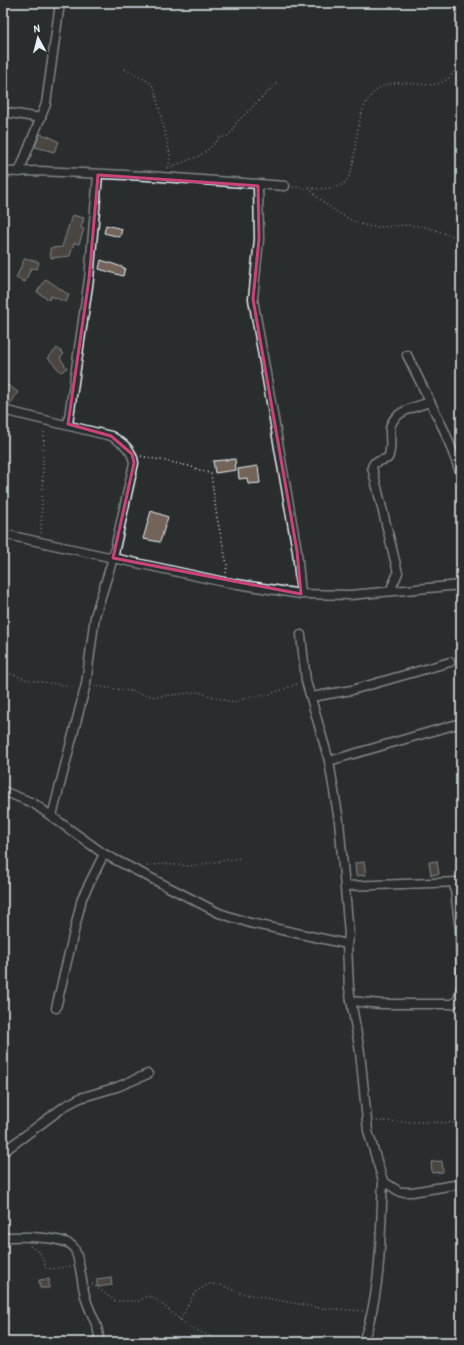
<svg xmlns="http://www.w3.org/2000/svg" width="464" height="1345" font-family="'Patrick Hand',sans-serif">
  <rect width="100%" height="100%" fill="#2a2d2e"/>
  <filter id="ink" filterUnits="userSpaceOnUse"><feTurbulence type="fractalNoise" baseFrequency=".025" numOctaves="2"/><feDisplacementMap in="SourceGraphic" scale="8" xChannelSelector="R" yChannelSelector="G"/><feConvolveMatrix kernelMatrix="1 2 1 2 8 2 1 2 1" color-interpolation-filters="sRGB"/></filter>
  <g filter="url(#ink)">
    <g fill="#736359" stroke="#e8f1f8">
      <polygon points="40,134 50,137 59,142 54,152 35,147"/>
      <polygon points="72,215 84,218 81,228 84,229 79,244 74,243 70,256 51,258 50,248 62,247"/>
      <polygon points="106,225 122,229 120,237 104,233"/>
      <polygon points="25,258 39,262 37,269 31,268 25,282 16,278"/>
      <polygon points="101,260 125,268 123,276 99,269"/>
      <polygon points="46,279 69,295 66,302 51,296 49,300 37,292"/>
      <polygon points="57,348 64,354 60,358 67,368 61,372 48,358"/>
      <polygon points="3,382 18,392 10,405 3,400"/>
      <polygon points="235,459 236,470 215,473 213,461"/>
      <polygon points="258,466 260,483 248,484 247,478 239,479 238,469"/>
      <polygon points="151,511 168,517 160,542 143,539"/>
      <polygon points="437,861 439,874 431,875 429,862"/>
      <polygon points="364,862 366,875 356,876 355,863"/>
      <polygon points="442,1161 443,1172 432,1173 431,1162"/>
      <polygon points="111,1277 112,1285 97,1287 97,1279"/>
      <polygon points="49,1279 49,1288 40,1288 39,1280"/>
    </g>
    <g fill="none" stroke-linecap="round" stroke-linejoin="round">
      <defs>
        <g id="street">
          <polyline points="3,112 41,118"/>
          <polyline points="3,172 39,171 148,176 285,186"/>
          <polyline points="19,172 46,104 60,3"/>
          <polyline points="258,186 259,239 253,299 297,551 301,594"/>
          <polyline points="407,355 445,432 461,474"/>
          <path d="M 3,410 L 111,436 C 123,443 132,449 134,463 L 113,558 L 95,616 L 86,684 L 52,816"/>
          <polyline points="68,424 89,279 98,175"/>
          <polyline points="3,534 224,582 301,594 350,595 461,585"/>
          <path d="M 390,591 L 398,573 L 372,467 L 374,463 L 388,458 C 392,449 390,441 390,432 C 389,412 415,407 430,402"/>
          <polyline points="301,635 306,681 329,761 339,821 349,934 347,944 349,988 360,1052 368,1131 383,1181 400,1192 412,1192 461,1184"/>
          <polyline points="311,697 352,690 450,662"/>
          <polyline points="329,761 461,723"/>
          <polyline points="3,791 33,803 104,854 219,913 250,923 347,944"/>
          <polyline points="454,882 460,930 461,972"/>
          <polyline points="346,886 461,882"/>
          <polyline points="351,1001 381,1004 452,1004 458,1000 461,988"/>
          <polyline points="56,1008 82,898 104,854"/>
          <polyline points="3,1152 65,1106 80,1098 117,1087 148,1074"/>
          <path d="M 3,1238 C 16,1236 68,1236 74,1248 C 81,1261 81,1284 86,1299 C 90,1314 100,1326 99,1342"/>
          <path d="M 363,1342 C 382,1291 380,1235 383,1181"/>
        </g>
      </defs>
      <use href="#street" stroke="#e8f1f8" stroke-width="11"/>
      <g stroke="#e8f1f8" stroke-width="1.5" stroke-dasharray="1 3" stroke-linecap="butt">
        <polyline points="125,69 151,83 155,90 170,154 169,167"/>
        <polyline points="168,168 199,156 210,148 220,138 227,136 233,131 235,124 278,82"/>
        <path d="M 293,187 C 307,188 328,191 341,185 C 363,175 347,111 378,89 C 406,69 444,108 461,57"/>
        <path d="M 309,188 C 321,204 356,227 376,227 C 391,227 405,224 419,226 C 434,228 447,236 461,238"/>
        <polyline points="141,456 189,466 211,474 217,518 227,564 226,574"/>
        <polyline points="41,533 44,429"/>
        <polyline points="3,671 28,680 77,687"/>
        <polyline points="94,686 131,691 155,697 198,692 234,703 248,697 268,695 297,684"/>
        <polyline points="147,866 162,864 189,866 241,858"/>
        <polyline points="377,1121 461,1123"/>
        <polyline points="30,1246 41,1254 46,1268 52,1269 71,1266"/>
        <polyline points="92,1284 115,1301 139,1301 147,1296 154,1298 189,1327 223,1342"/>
        <polyline points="180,1320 195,1292 209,1284 221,1285 240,1293 319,1308 364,1311"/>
      </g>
      <use href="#street" stroke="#2a2d2e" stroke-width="8"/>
    </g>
  </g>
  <path d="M0 0H464V1345H0ZM 98,175 L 258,186 L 259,239 L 253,299 L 297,551 L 301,594 L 113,558 L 134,463 L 132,454 L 111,436 L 68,424 L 89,279 Z" fill="#2a2d2e" fill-opacity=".55" fill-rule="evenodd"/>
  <path fill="none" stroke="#ca437a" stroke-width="3" stroke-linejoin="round" d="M 98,175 L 258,186 L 259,239 L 253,299 L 297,551 L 301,594 L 113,558 L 134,463 L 132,454 L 111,436 L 68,424 L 89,279 Z"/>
  <rect width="464" height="1345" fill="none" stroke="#2a2d2e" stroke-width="16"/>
  <rect x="8" y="8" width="448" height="1329" fill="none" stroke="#e8f1f8" stroke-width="1.5" filter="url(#ink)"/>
  <g transform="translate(38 38) rotate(353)" stroke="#2a2d2e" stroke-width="3" paint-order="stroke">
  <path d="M0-3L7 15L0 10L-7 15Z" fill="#e8f1f8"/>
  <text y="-6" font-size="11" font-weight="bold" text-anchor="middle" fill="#e8f1f8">N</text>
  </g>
</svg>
